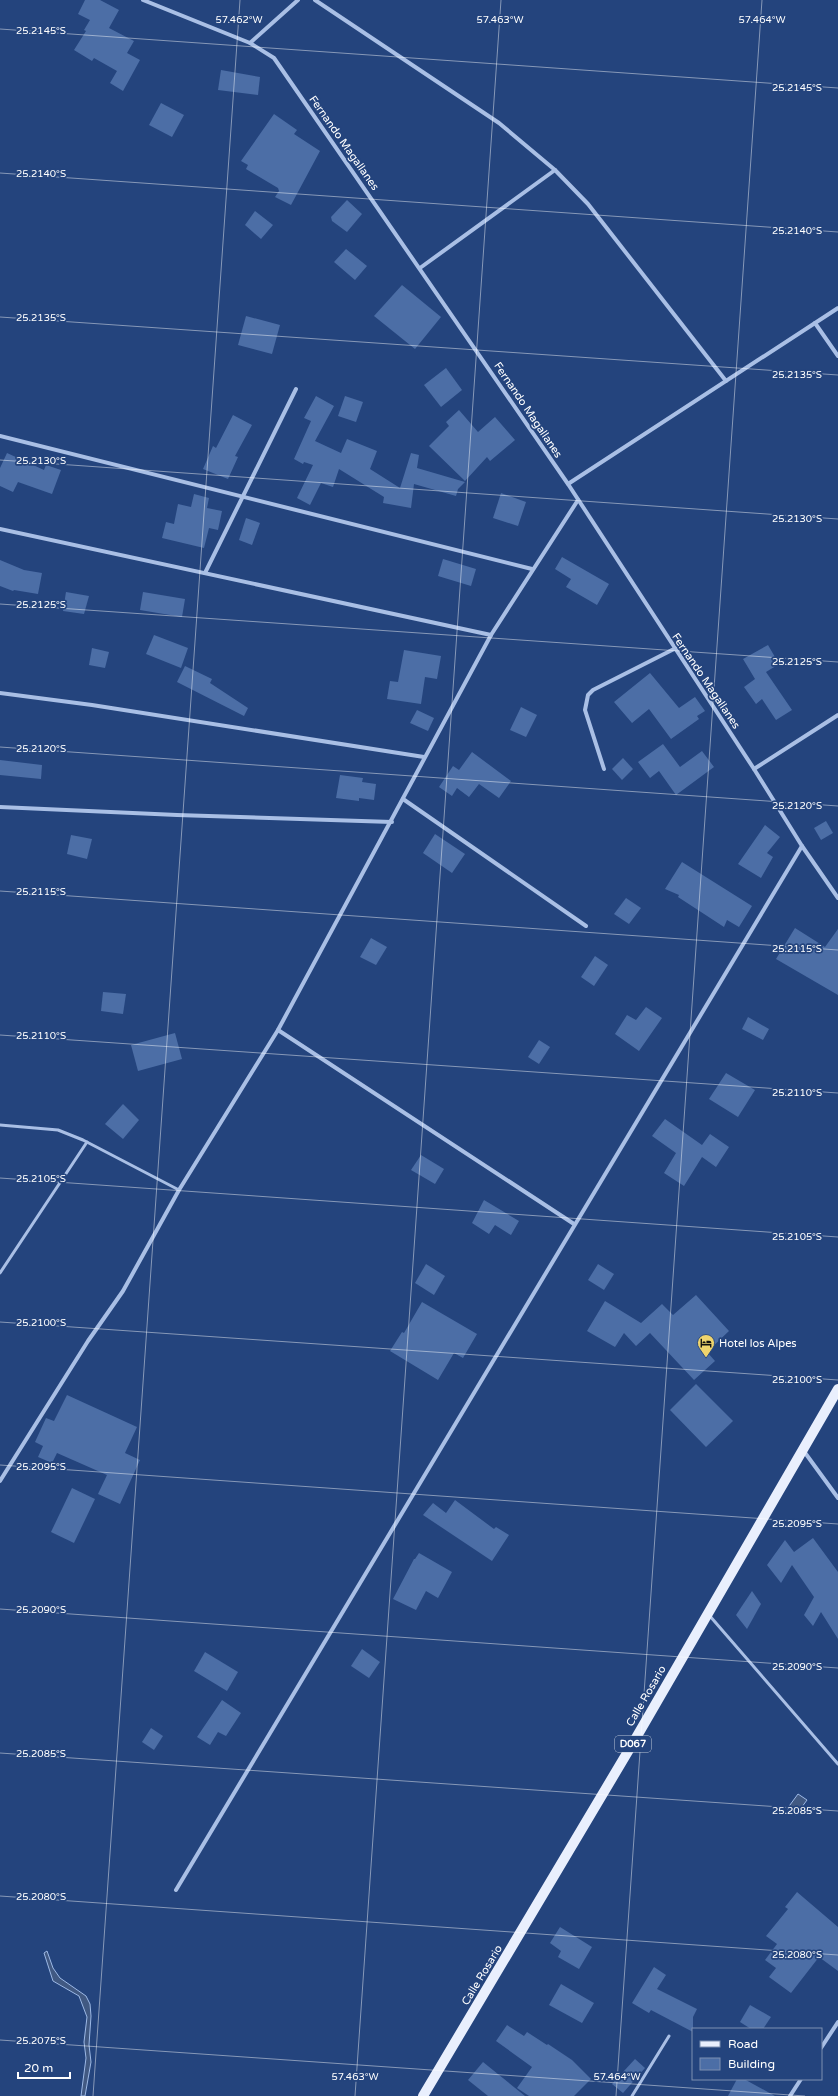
<svg xmlns="http://www.w3.org/2000/svg" width="838" height="2096" font-family="'Varela Round',sans-serif">
  <rect width="100%" height="100%" fill="#24447d"/>
  <g fill="#415982" stroke="#9db9e6">
    <polygon points="798,1794 807,1800 796,1815 787,1809"/>
    <polygon points="47,1951 53,1968 60,1978 86,1996 90,2004 91,2016 89,2045 91,2062 85,2096 81,2096 86,2058 84,2042 87,2017 79,1996 53,1981 44,1953"/>
  </g>
  <g fill="#4c6ea6">
    <polygon points="85,0 100,0 119,10 109,28 134,41 127,53 140,60 123,91 110,83 117,71 94,58 92,61 74,50 86,31 84,30 90,20 78,14"/>
    <polygon points="221,70 260,77 258,95 218,90"/>
    <polygon points="161,103 184,115 172,137 149,125"/>
    <polygon points="274,114 297,130 294,134 320,151 291,205 275,197 279,191 278,188 246,169 248,165 241,161"/>
    <polygon points="347,200 362,214 347,232 332,221 331,217"/>
    <polygon points="255,211 273,225 261,239 245,225"/>
    <polygon points="346,249 367,266 355,280 334,262"/>
    <polygon points="402,285 441,317 415,349 374,316"/>
    <polygon points="246,316 280,325 272,354 238,345"/>
    <polygon points="446,368 462,390 441,407 424,385"/>
    <polygon points="316,396 334,406 315,441 341,453 347,439 377,451 370,469 400,488 411,453 419,455 417,468 465,482 458,489 456,496 414,484 411,508 383,503 384,497 339,469 333,487 321,483 310,505 297,498 313,465 304,462 303,464 294,459 311,421 304,418"/>
    <polygon points="345,396 363,402 356,422 338,416"/>
    <polygon points="459,410 478,432 495,417 515,440 490,461 487,457 465,481 429,446 449,426 446,422"/>
    <polygon points="233,415 252,425 235,456 238,457 228,479 203,469 213,446 216,448"/>
    <polygon points="7,453 44,470 46,465 61,470 52,494 18,482 13,492 0,486 0,468"/>
    <polygon points="501,493 526,502 518,526 493,518"/>
    <polygon points="194,494 209,498 207,508 222,511 218,530 209,528 204,548 162,538 166,522 174,524 178,504 191,507"/>
    <polygon points="246,518 260,523 252,545 239,540"/>
    <polygon points="562,557 609,584 597,605 566,587 571,579 555,569"/>
    <polygon points="443,559 476,569 471,586 438,576"/>
    <polygon points="0,560 24,570 42,573 38,594 14,590 13,591 0,586"/>
    <polygon points="66,592 89,596 84,614 63,611"/>
    <polygon points="143,592 185,599 182,617 140,610"/>
    <polygon points="154,635 188,648 181,668 146,654"/>
    <polygon points="768,645 779,664 766,672 792,710 776,720 762,699 756,704 744,687 755,679 743,659"/>
    <polygon points="92,648 109,652 105,668 89,665"/>
    <polygon points="404,650 441,656 437,679 425,677 421,704 387,699 390,681 398,682"/>
    <polygon points="185,666 212,679 210,683 248,708 244,716 177,682"/>
    <polygon points="650,673 679,708 695,697 705,711 697,716 699,719 671,739 649,709 632,723 614,702"/>
    <polygon points="521,707 537,715 526,737 510,730"/>
    <polygon points="417,710 434,718 428,731 410,723"/>
    <polygon points="663,744 680,767 702,751 714,767 676,795 659,771 650,778 638,762"/>
    <polygon points="472,752 511,781 499,798 479,784 469,797 457,788 452,796 439,787 453,766 459,770"/>
    <polygon points="623,758 633,769 622,780 612,769"/>
    <polygon points="0,760 42,765 41,779 0,775"/>
    <polygon points="340,775 363,778 362,782 376,784 374,800 359,798 359,801 336,798"/>
    <polygon points="826,821 833,833 821,840 814,828"/>
    <polygon points="765,825 780,837 767,853 773,857 761,878 738,864"/>
    <polygon points="435,834 465,854 452,873 423,853"/>
    <polygon points="71,835 92,839 87,859 67,854"/>
    <polygon points="682,862 752,906 739,927 727,920 724,927 678,897 679,895 665,889"/>
    <polygon points="626,898 641,908 629,924 614,914"/>
    <polygon points="795,928 825,947 838,929 838,995 776,959"/>
    <polygon points="371,938 387,947 376,965 360,957"/>
    <polygon points="595,956 608,965 594,986 581,977"/>
    <polygon points="103,992 126,994 123,1014 101,1011"/>
    <polygon points="646,1007 662,1018 639,1051 615,1034 627,1015 636,1020"/>
    <polygon points="748,1017 769,1029 763,1040 742,1029"/>
    <polygon points="175,1033 182,1059 138,1071 131,1045"/>
    <polygon points="539,1040 550,1047 539,1064 528,1057"/>
    <polygon points="726,1073 755,1090 738,1117 709,1099"/>
    <polygon points="123,1104 139,1120 123,1139 105,1124"/>
    <polygon points="665,1119 702,1145 710,1134 729,1147 716,1167 702,1157 684,1186 664,1173 676,1153 652,1136"/>
    <polygon points="421,1155 444,1169 435,1184 411,1170"/>
    <polygon points="484,1200 519,1221 511,1235 495,1225 489,1234 472,1223"/>
    <polygon points="426,1264 445,1276 434,1295 415,1283"/>
    <polygon points="598,1264 614,1274 604,1290 588,1280"/>
    <polygon points="696,1295 729,1331 707,1352 715,1361 694,1380 650,1333 636,1346 624,1333 615,1347 587,1331 605,1301 641,1323 662,1304 673,1315"/>
    <polygon points="422,1302 477,1334 463,1358 454,1353 438,1380 390,1351 402,1332 404,1333"/>
    <polygon points="696,1384 733,1421 706,1447 670,1410"/>
    <polygon points="67,1395 137,1427 125,1453 140,1460 120,1504 98,1494 107,1475 57,1453 52,1463 38,1457 43,1446 35,1442 46,1418 54,1421"/>
    <polygon points="72,1488 95,1499 74,1543 51,1532"/>
    <polygon points="455,1500 494,1529 496,1527 509,1535 492,1561 423,1515 433,1503 446,1513"/>
    <polygon points="813,1538 838,1572 838,1639 821,1612 813,1626 804,1615 814,1597 792,1565 781,1583 767,1565 785,1540 794,1552"/>
    <polygon points="419,1553 452,1572 438,1598 426,1591 416,1610 393,1599 414,1559 415,1559"/>
    <polygon points="752,1591 761,1604 747,1629 736,1615"/>
    <polygon points="362,1649 380,1662 369,1678 351,1666"/>
    <polygon points="205,1652 238,1672 227,1691 194,1671"/>
    <polygon points="222,1700 241,1713 226,1736 218,1732 210,1745 197,1737"/>
    <polygon points="151,1728 163,1736 154,1750 142,1742"/>
    <polygon points="797,1892 838,1927 838,1971 819,1957 791,1993 769,1977 776,1968 765,1960 777,1944 766,1936 788,1909 785,1907"/>
    <polygon points="560,1927 592,1947 579,1969 558,1957 561,1951 550,1943"/>
    <polygon points="654,1967 666,1975 657,1989 697,2009 693,2017 693,2032 651,2010 649,2013 632,2003"/>
    <polygon points="561,1984 594,2003 582,2023 549,2005"/>
    <polygon points="750,2005 771,2017 763,2029 751,2029 740,2022"/>
    <polygon points="507,2025 524,2036 527,2032 547,2045 548,2044 572,2060 591,2079 574,2096 529,2096 517,2088 532,2067 496,2041"/>
    <polygon points="635,2059 645,2068 623,2093 612,2084"/>
    <polygon points="483,2062 525,2096 488,2096 468,2080"/>
    <polygon points="737,2079 744,2079 775,2096 728,2096"/>
  </g>
  <g fill="none" stroke-linecap="round" stroke-linejoin="round">
    <g stroke="#a9bfe5" stroke-width="3">
      <polyline points="0,1125 58,1130 83,1140 179,1190"/>
      <polyline points="0,1273 87,1142"/>
      <polyline points="709,1615 838,1764"/>
      <polyline points="632,2096 669,2036"/>
    </g>
    <g stroke="#a9bfe5" stroke-width="4">
      <polyline points="143,0 250,43 274,58 568,484 754,769 802,846 838,898"/>
      <polyline points="315,0 499,123 555,170 588,204 726,381"/>
      <polyline points="250,43 298,0"/>
      <polyline points="420,268 555,170"/>
      <polyline points="815,323 838,356"/>
      <polyline points="0,436 532,569"/>
      <polyline points="568,484 838,308"/>
      <polyline points="0,529 491,635"/>
      <polyline points="205,573 296,389"/>
      <polyline points="0,693 92,705 424,757"/>
      <polyline points="604,769 585,710 588,695 593,690 674,649"/>
      <polyline points="754,769 838,715"/>
      <polyline points="403,799 586,926"/>
      <polyline points="0,807 177,815 392,822"/>
      <polyline points="278,1030 574,1224"/>
      <polyline points="803,1450 838,1498"/>
      <polyline points="0,1481 88,1341 123,1291 179,1190 278,1030 491,635 578,500"/>
      <polyline points="176,1890 802,846"/>
      <polyline points="821,2048 838,2022"/>
      <polyline points="790,2096 801,2079"/>
    </g>
    <polyline stroke="#e9effd" stroke-width="10" points="423,2096 633,1743 838,1389"/>
  </g>
  <path fill="none" stroke="#fff" stroke-width="1" stroke-opacity="0.45" d="M 0,29 L 838,88M 0,173 L 838,232M 0,317 L 838,375M 0,460 L 838,519M 0,604 L 838,662M 0,747 L 838,806M 0,891 L 838,950M 0,1035 L 838,1093M 0,1178 L 838,1237M 0,1322 L 838,1380M 0,1465 L 838,1524M 0,1609 L 838,1668M 0,1753 L 838,1811M 0,1896 L 838,1955M 0,2040 L 805,2096M 93,2096 L 240,0M 355,2096 L 501,0M 616,2096 L 762,0"/>
  <defs>
    <symbol id="hotel-pin" viewBox="-11 -11 22 30"><path d="M0 17L-7.5 6A9.5 9.5 0 1 1 7.5 6Z" fill="#efd46d" stroke="#24447d"/><path d="M-6-4.5h1.5V1H6V5H4.5V3h-9V5H-6ZM-4 0a1.8 1.8 0 1 1 3.6 0ZM.5 0V-2.5h3Q6-2.5 6 0Z" fill="#111"/></symbol>
  </defs>
  <g fill-rule="evenodd">
    <use href="#hotel-pin" x="696" y="1333" width="20" height="27"/>
  </g>
  <g text-anchor="middle" dominant-baseline="central" stroke-width="3.5" stroke-linejoin="round" paint-order="stroke">
    <rect fill="#24447d" stroke="#bdc7d8" stroke-width="1" x="615" y="1736" width="36" height="16" rx="3"/>
    <g font-size="10" font-weight="bold" fill="#fff">
      <text x="633" y="1744">D067</text>
    </g>
    <g font-size="11" fill="#fff" stroke="#24447d">
      <text transform="translate(344 143) rotate(55)">Fernando Magallanes</text>
      <text transform="translate(528 410) rotate(56)">Fernando Magallanes</text>
      <text transform="translate(706 681) rotate(56)">Fernando Magallanes</text>
      <text transform="translate(646 1696) rotate(-60)">Calle Rosario</text>
      <text transform="translate(482 1975) rotate(-59)">Calle Rosario</text>
    </g>
    <g font-size="11" fill="#fff" stroke="#24447d" text-anchor="start">
      <text x="719" y="1343">Hotel los Alpes</text>
    </g>
  </g>
  <g font-size="10" text-anchor="middle" fill="#fff" stroke="#24447d" stroke-width="3.5" stroke-linejoin="round" paint-order="stroke">
    <text x="239" y="23">57.462°W</text>
    <text x="500" y="23">57.463°W</text>
    <text x="762" y="23">57.464°W</text>
    <text x="41" y="34">25.2145°S</text>
    <text x="797" y="91">25.2145°S</text>
    <text x="41" y="177">25.2140°S</text>
    <text x="797" y="234">25.2140°S</text>
    <text x="41" y="321">25.2135°S</text>
    <text x="797" y="378">25.2135°S</text>
    <text x="41" y="464">25.2130°S</text>
    <text x="797" y="522">25.2130°S</text>
    <text x="41" y="608">25.2125°S</text>
    <text x="797" y="665">25.2125°S</text>
    <text x="41" y="752">25.2120°S</text>
    <text x="797" y="809">25.2120°S</text>
    <text x="41" y="895">25.2115°S</text>
    <text x="797" y="952">25.2115°S</text>
    <text x="41" y="1039">25.2110°S</text>
    <text x="797" y="1096">25.2110°S</text>
    <text x="41" y="1182">25.2105°S</text>
    <text x="797" y="1240">25.2105°S</text>
    <text x="41" y="1326">25.2100°S</text>
    <text x="797" y="1383">25.2100°S</text>
    <text x="41" y="1470">25.2095°S</text>
    <text x="797" y="1527">25.2095°S</text>
    <text x="41" y="1613">25.2090°S</text>
    <text x="797" y="1670">25.2090°S</text>
    <text x="41" y="1757">25.2085°S</text>
    <text x="797" y="1814">25.2085°S</text>
    <text x="41" y="1900">25.2080°S</text>
    <text x="797" y="1958">25.2080°S</text>
    <text x="41" y="2044">25.2075°S</text>
    <text x="355" y="2080">57.463°W</text>
    <text x="617" y="2080">57.464°W</text>
  </g>
  <rect x="692" y="2028" width="130" height="52" fill="#24447d" stroke="#7c8fb1"/>
  <rect x="700" y="2041" width="20" height="6" fill="#e9effd" stroke="#7c8fb1"/>
  <text x="728" y="2048" font-size="12" fill="#ffffff">Road</text>
  <rect x="700" y="2058" width="20" height="12" fill="#4c6ea6" stroke="#7c8fb1"/>
  <text x="728" y="2068" font-size="12" fill="#ffffff">Building</text>
  <path d="M18 2072v6h52v-6" fill="none" stroke="#ffffff" stroke-width="2"/>
  <text x="24" y="2072" font-size="12" fill="#ffffff" stroke="#24447d" stroke-width="3" paint-order="stroke">20 m</text>
</svg>
